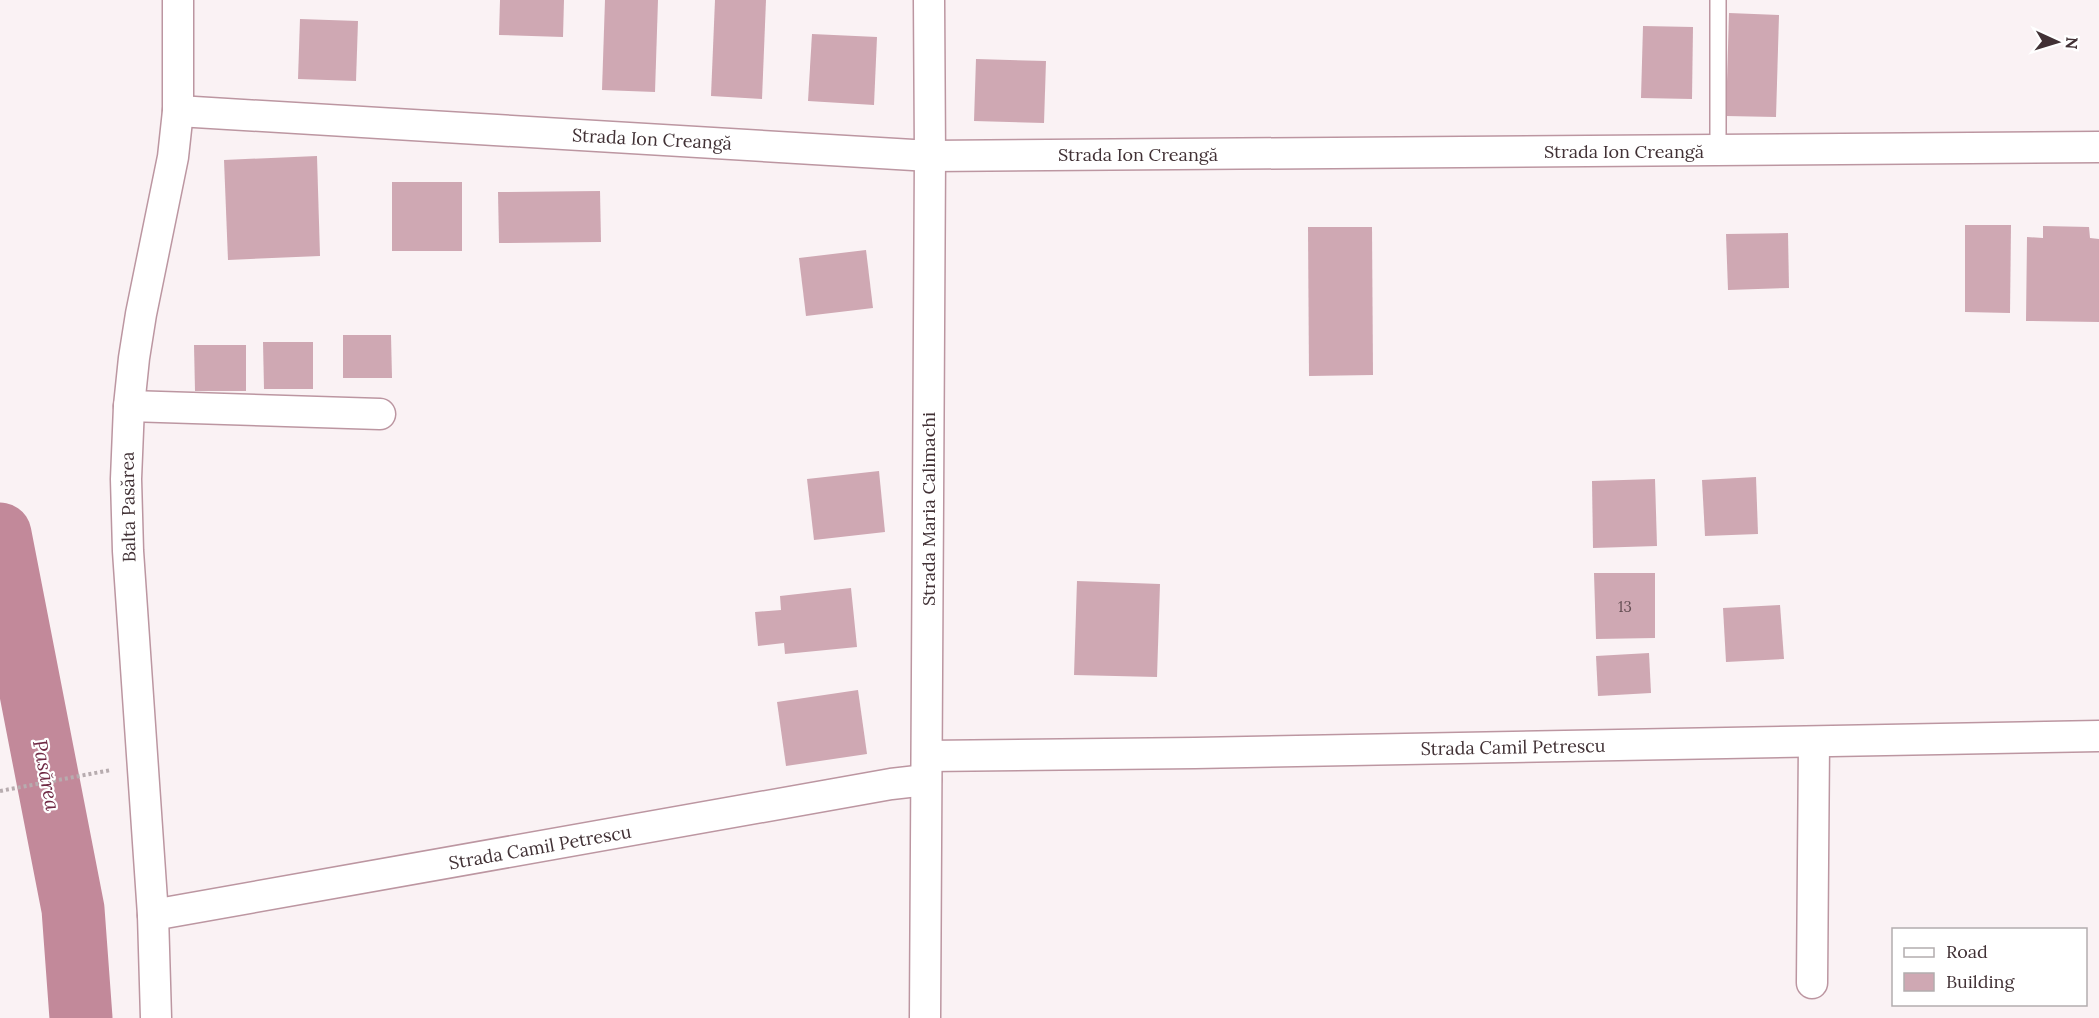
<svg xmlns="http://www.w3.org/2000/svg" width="2099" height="1018" font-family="Lora,serif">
  <rect width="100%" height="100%" fill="#faf2f4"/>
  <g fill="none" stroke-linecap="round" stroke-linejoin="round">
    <polyline stroke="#c2899a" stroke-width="63" points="0,534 73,909 81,1018"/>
  </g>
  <g fill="#cfa8b3">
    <polygon points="500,0 564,0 563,37 499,35"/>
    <polygon points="605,0 658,0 655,92 602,90"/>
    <polygon points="715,0 766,0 762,99 711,96"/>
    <polygon points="1729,13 1779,15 1776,117 1726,116"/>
    <polygon points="300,19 358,21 356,81 298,79"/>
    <polygon points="1643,26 1693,27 1692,99 1641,98"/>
    <polygon points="812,34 877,37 874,105 808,101"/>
    <polygon points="976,59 1046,61 1044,123 974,121"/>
    <polygon points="317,156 320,256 228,260 224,160"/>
    <rect x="392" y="182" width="70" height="69"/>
    <polygon points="600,191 601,242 499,243 498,192"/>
    <polygon points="1965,225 2011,225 2010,313 1965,312"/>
    <polygon points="2043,226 2089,227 2090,238 2099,239 2099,322 2026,321 2027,237 2043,238"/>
    <polygon points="1308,227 1372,227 1373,375 1309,376"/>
    <polygon points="1788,233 1789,288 1728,290 1726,234"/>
    <polygon points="866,250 873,308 806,316 799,258"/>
    <polygon points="343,335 391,335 392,378 343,378"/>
    <polygon points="263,342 313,342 313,389 264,389"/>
    <polygon points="194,345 246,345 246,391 195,391"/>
    <polygon points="879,471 885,532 814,540 807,479"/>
    <polygon points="1756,477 1758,534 1705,536 1702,480"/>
    <polygon points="1655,479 1657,546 1593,548 1592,481"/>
    <polygon points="1594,573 1655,573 1655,638 1596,639"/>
    <polygon points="1077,581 1160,584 1157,677 1074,675"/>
    <polygon points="851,588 857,647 785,654 784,643 758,646 755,612 781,610 780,596"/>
    <polygon points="1780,605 1784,659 1726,662 1723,608"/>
    <polygon points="1649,653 1651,693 1598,696 1596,656"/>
    <polygon points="858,690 867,754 786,766 777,702"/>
  </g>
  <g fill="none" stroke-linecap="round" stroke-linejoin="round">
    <defs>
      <polyline id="lane" points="1718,151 1718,0"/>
      <g id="street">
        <polyline points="178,111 930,156 2099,147"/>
        <polyline points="129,406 380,414"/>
        <polyline points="927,756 1195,753 2099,736"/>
        <polyline points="153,915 891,784 926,780"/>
        <polyline points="1812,983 1814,742"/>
        <polyline points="156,1018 153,915 128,551 126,479 129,406 134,358 141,314 173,157 178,111 178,0"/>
        <polyline points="925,1018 930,156 929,0"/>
      </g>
    </defs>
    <use href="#lane" stroke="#bc96a1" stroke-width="18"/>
    <use href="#street" stroke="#bc96a1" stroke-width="33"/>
    <polyline stroke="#b7acaf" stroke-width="4" stroke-dasharray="3 3" stroke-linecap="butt" points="0,791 111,770"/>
    <use href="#lane" stroke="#fff" stroke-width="15"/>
    <use href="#street" stroke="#fff" stroke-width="30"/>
  </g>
  <g text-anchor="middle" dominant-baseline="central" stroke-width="4.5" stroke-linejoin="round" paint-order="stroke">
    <g font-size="15" fill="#644f54">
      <text x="1625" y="606">13</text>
    </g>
    <g font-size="18" fill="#413135" stroke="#fff">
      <text transform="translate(652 139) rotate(3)">Strada Ion Creangă</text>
      <text x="1624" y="151">Strada Ion Creangă</text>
      <text x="1138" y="154">Strada Ion Creangă</text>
      <text transform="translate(128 507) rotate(-91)">Balta Pasărea</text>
      <text transform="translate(928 509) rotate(-90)">Strada Maria Calimachi</text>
      <text transform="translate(1513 747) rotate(-1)">Strada Camil Petrescu</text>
      <text transform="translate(540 847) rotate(-10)">Strada Camil Petrescu</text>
    </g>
    <g font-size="20" font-style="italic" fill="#702944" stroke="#fff">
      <text transform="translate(47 775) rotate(79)">Pasărea</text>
    </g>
  </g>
  <rect x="1892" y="928" width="195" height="78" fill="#ffffff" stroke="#b3adae" stroke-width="1.5"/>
  <rect x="1904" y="948" width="30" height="9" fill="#ffffff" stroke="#b3adae" stroke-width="1.5"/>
  <text x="1946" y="958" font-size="18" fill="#413135">Road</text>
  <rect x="1904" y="973" width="30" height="18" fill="#cfa8b3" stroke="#b3adae" stroke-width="1.5"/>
  <text x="1946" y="988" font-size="18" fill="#413135">Building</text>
  <g transform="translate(2057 42) rotate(94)" stroke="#ffffff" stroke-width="4.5" paint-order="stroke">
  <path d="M0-4.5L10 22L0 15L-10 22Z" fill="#413135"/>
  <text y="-9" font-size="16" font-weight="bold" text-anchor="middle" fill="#413135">N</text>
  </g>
</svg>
